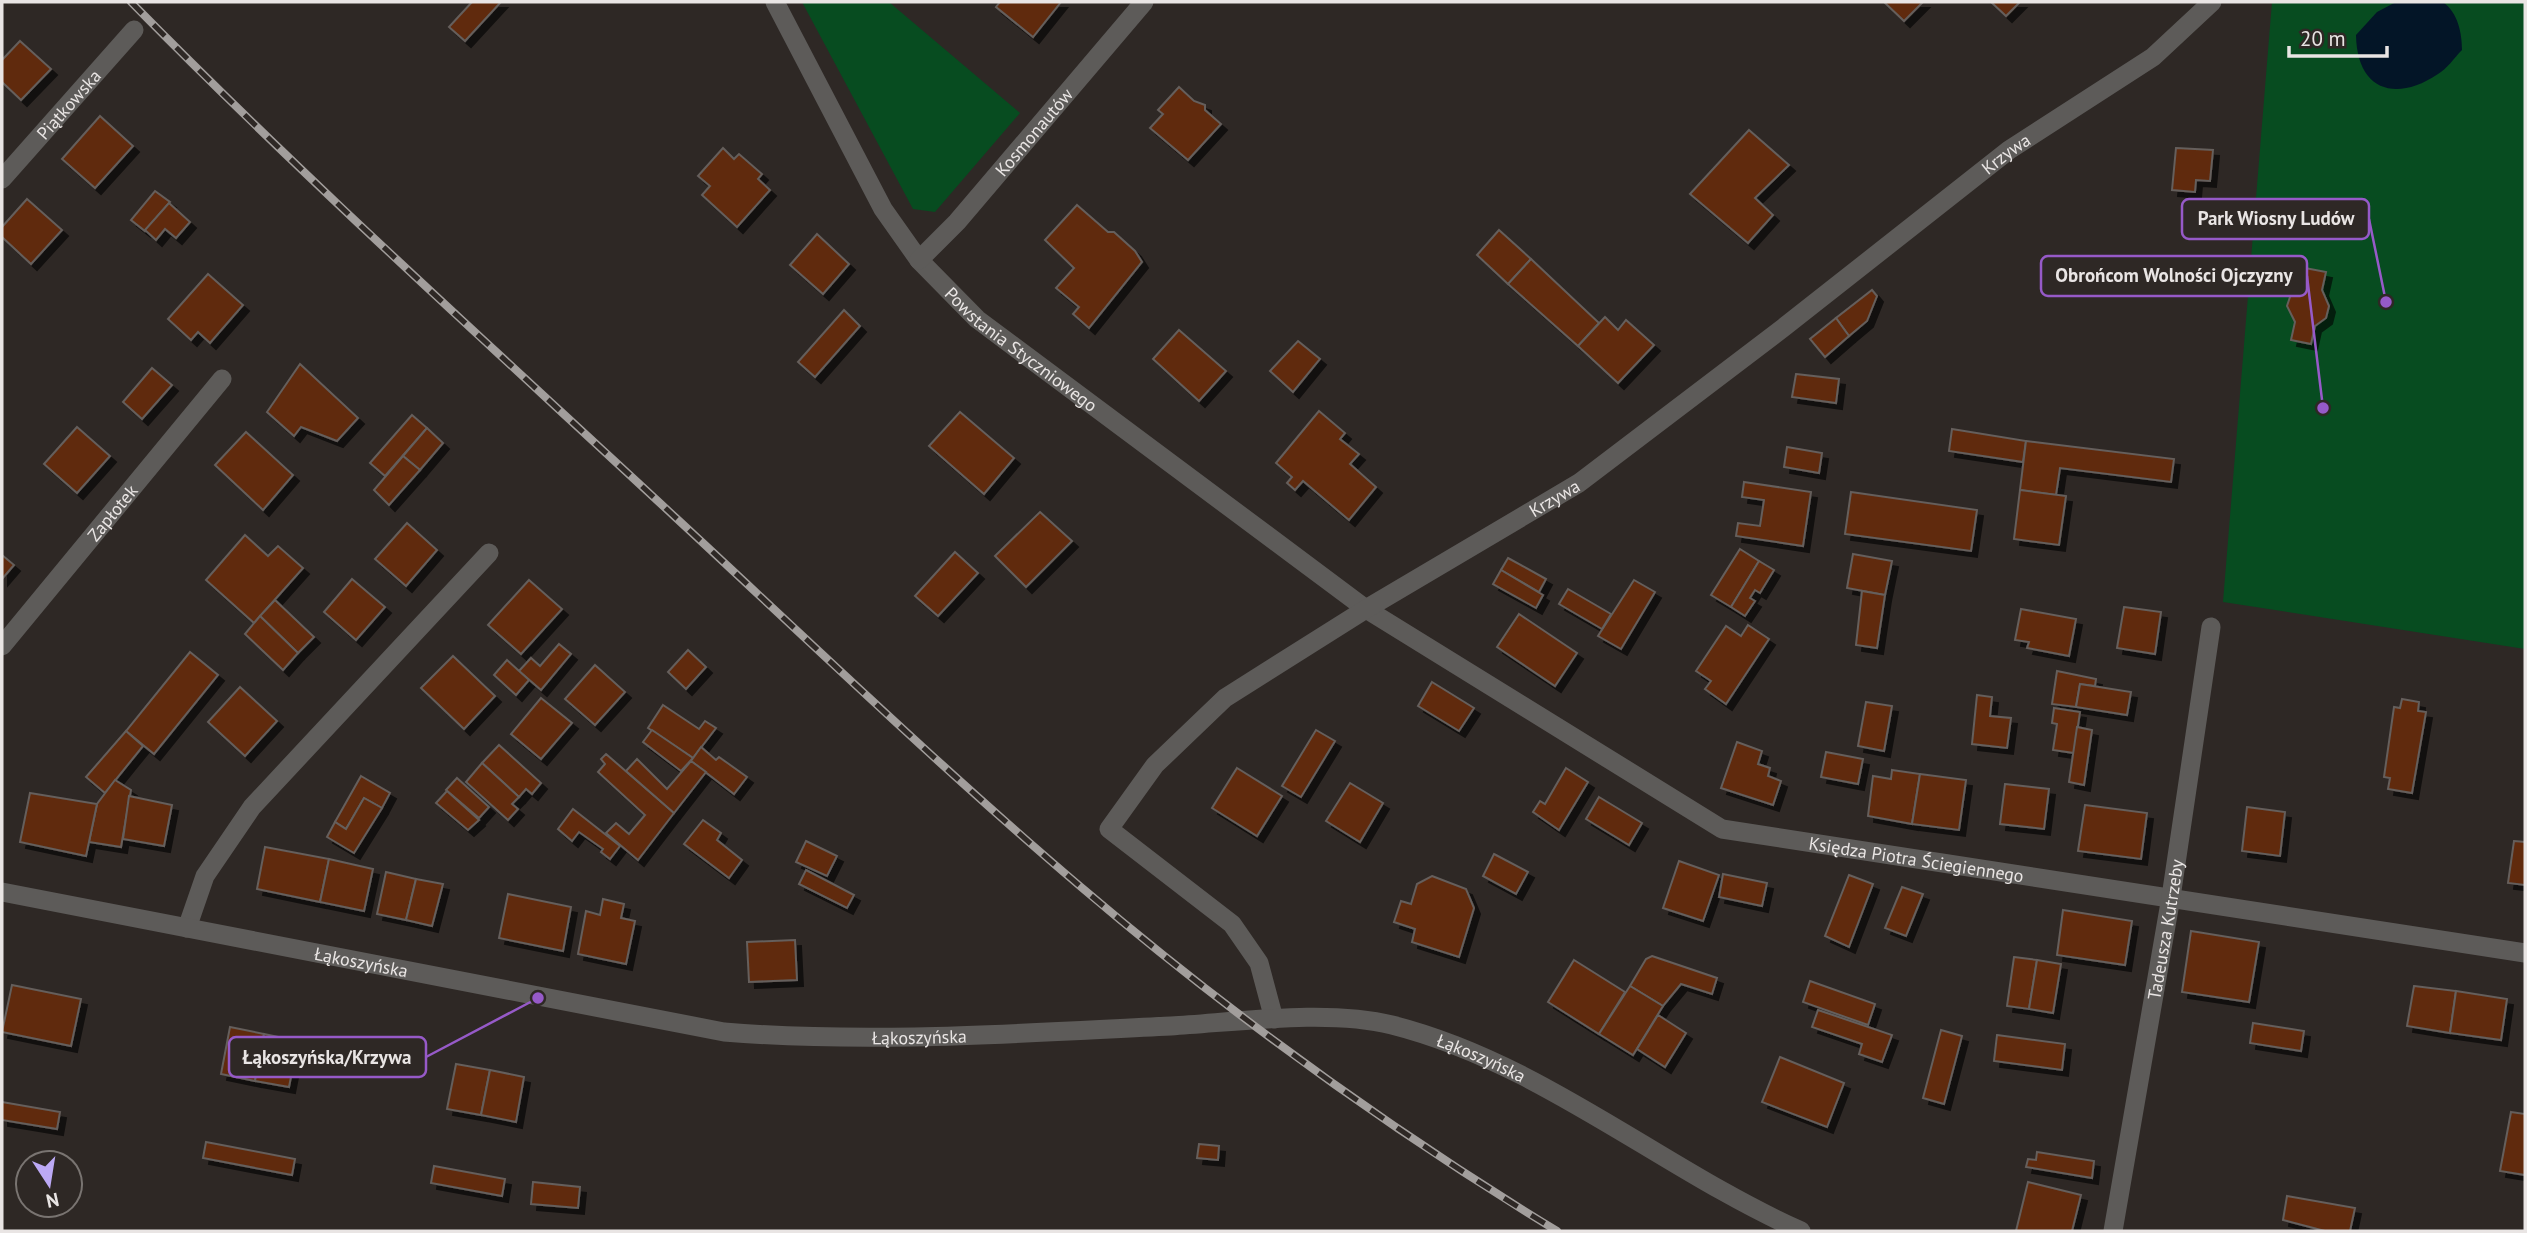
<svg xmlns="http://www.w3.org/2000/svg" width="2527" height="1233" font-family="'PT Sans',sans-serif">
  <defs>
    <filter id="shadow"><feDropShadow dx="6" dy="6" stdDeviation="0" flood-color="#0009"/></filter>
  </defs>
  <rect width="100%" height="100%" fill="#2e2825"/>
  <g fill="#074c20">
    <polygon points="802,2 889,2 1020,113 935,212 913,209"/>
    <polygon points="2272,2 2525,2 2525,649 2223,602"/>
  </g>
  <path fill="#031527" d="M 2396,2 L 2443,2 C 2458,13 2462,33 2462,50 C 2454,58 2447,69 2438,74 C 2395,103 2357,90 2356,35 L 2377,12 Z"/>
  <g fill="#602a0d" stroke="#655e5b" stroke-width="2" filter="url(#shadow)">
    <polygon points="472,2 501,2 465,41 449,27"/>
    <polygon points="1000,2 1061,2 1033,37 996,7"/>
    <polygon points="1884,2 1923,2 1904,21"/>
    <polygon points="1991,2 2020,2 2006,16"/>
    <polygon points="20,41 51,69 21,100 2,82 2,60"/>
    <polygon points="1179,87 1194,101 1205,105 1205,110 1221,124 1188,160 1150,128 1163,114 1158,110"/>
    <polygon points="100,116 133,146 95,188 62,159"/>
    <polygon points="1749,130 1789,165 1755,198 1773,215 1748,243 1690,194"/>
    <polygon points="723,148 734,159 739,154 762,174 758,179 770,190 737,227 702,195 710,186 698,176"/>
    <polygon points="2176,148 2213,150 2210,181 2196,180 2195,192 2172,190"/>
    <polygon points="155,191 170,202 145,231 131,220"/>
    <polygon points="27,199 62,230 31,264 2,237 2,227"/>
    <polygon points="169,203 190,222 176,238 165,229 156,240 145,230"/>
    <polygon points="1077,205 1108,232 1114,232 1135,251 1142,262 1089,328 1073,314 1079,307 1056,288 1074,268 1045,240"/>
    <polygon points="1499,230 1531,259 1508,284 1477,255"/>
    <polygon points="817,234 849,264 823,294 790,265"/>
    <polygon points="1531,259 1599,323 1578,346 1508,284"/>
    <polygon points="2305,268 2326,272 2322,290 2329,306 2326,318 2315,326 2311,344 2291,340 2295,322 2287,306 2291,294 2301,286"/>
    <polygon points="208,274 243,305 210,343 198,332 191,340 168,319"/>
    <polygon points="1872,290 1877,296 1867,321 1849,336 1836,318"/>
    <polygon points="844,310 860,326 815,377 798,362"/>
    <polygon points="1605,317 1618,330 1626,320 1654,345 1618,383 1578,346"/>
    <polygon points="1836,318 1849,336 1825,357 1810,339"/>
    <polygon points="1179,330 1226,371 1199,401 1153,359"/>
    <polygon points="1298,341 1320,359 1293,392 1270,371"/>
    <polygon points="300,364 358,418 337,441 301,427 294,436 267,412"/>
    <polygon points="152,368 172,385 142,419 123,402"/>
    <polygon points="1796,374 1839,379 1836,403 1792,397"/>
    <polygon points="1319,411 1345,433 1340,439 1359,454 1350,464 1376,487 1349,520 1303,481 1295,490 1287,483 1292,477 1276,463"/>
    <polygon points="960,412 1014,458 984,494 929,446"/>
    <polygon points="412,415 427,428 385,476 370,463"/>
    <polygon points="77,427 110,456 77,493 44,464"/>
    <polygon points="427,428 443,443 420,470 403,456"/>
    <polygon points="1952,429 2026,441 2023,462 1949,451"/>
    <polygon points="246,432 293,475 263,510 215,465"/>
    <polygon points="2026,441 2174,459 2171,482 2060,468 2056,495 2020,490"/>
    <polygon points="1787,447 1822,453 1819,473 1784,467"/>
    <polygon points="403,456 420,470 389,505 374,490"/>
    <polygon points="1744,482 1811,492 1803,546 1736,536 1738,523 1760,526 1764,500 1742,497"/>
    <polygon points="2020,490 2066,496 2059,545 2014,539"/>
    <polygon points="1851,492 1977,510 1971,551 1845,534"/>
    <polygon points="1040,512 1072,541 1026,587 995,556"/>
    <polygon points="407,523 437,550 406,586 375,559"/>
    <polygon points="245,535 268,556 278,546 303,568 254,623 206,580"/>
    <polygon points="1740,549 1759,561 1731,607 1711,595"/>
    <polygon points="955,552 978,573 938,616 915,596"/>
    <polygon points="1853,554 1892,561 1885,595 1847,588"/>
    <polygon points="2,555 14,565 2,579"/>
    <polygon points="1508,558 1546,579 1539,592 1501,570"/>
    <polygon points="1759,561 1774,570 1760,593 1755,590 1750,598 1755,601 1745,616 1731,607"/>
    <polygon points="1501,570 1543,595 1536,608 1493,584"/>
    <polygon points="352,579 385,607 356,640 324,612"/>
    <polygon points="529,580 562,609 521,654 488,625"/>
    <polygon points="1634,580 1655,592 1621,649 1598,636"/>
    <polygon points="1568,589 1611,614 1602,629 1559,604"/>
    <polygon points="1862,591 1885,595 1877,648 1856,645"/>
    <polygon points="275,600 314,637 298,653 260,616"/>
    <polygon points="2124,607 2161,612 2155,654 2117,648"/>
    <polygon points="2021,609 2076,619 2069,656 2027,648 2029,642 2015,640"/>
    <polygon points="1519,614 1577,653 1555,686 1497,647"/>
    <polygon points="260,616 298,653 283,670 245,634"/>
    <polygon points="1748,625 1769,639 1726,704 1705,689 1711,681 1696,671 1726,626 1741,636"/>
    <polygon points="559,644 571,654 541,690 519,671 531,658 540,666"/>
    <polygon points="688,650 706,667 686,689 668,672"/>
    <polygon points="190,652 218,675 154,754 126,731"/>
    <polygon points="453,656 495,696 464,729 421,688"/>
    <polygon points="507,660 529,680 516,695 494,675"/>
    <polygon points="595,665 625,692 595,725 565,699"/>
    <polygon points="2057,671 2096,679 2095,686 2080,684 2076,707 2052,704"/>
    <polygon points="1432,682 1474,708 1459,731 1418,706"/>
    <polygon points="2080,684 2131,692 2127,715 2076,707"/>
    <polygon points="240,687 277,721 245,756 208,722"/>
    <polygon points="1977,695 1992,697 1990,716 2011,718 2007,748 1972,744"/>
    <polygon points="541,698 572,723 541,759 511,734"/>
    <polygon points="2402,699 2419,702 2418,711 2426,712 2412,793 2388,789 2390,778 2384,777 2394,707 2400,708"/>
    <polygon points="1866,702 1892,706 1884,751 1858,746"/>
    <polygon points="663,705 699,729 705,721 716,728 693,758 648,728"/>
    <polygon points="2054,708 2080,712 2074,753 2053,750 2057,724 2052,723"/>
    <polygon points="2077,727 2092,730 2084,785 2069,782"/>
    <polygon points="652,730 693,758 681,771 643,742"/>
    <polygon points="1316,730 1335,741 1301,797 1282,786"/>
    <polygon points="126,731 143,746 105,793 86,777"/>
    <polygon points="1737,742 1762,751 1758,764 1770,768 1768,776 1781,781 1773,805 1721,788"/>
    <polygon points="499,745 541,783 532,794 526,789 519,797 482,763"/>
    <polygon points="701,747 716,760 719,757 747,777 734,794 691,761"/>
    <polygon points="1826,752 1863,759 1858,784 1821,777"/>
    <polygon points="606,754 674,813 638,860 606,833 616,823 629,834 645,815 598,772 605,764 601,759"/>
    <polygon points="637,759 667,789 691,761 706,772 674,813 626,771"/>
    <polygon points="482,763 519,797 512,804 518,809 508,820 466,782"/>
    <polygon points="1237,768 1282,796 1257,836 1212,808"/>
    <polygon points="1566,768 1588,782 1559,830 1533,812 1540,801 1545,804"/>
    <polygon points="1892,770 1920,774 1912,824 1868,816 1873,776 1891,779"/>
    <polygon points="1920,774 1966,780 1959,830 1912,824"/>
    <polygon points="361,776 390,793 382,808 364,798 346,829 335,822"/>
    <polygon points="457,778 489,807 479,818 446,790"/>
    <polygon points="115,780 131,790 121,847 89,842 97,804"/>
    <polygon points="1350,783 1383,803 1360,842 1326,821"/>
    <polygon points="2005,784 2049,789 2044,829 2000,824"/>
    <polygon points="447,791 479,820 468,830 436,803"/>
    <polygon points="30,793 97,804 86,856 20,842"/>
    <polygon points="129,796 172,805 164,846 123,839"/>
    <polygon points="1599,797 1642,823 1629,845 1586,819"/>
    <polygon points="364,798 382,808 354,853 327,837 335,822 346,829"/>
    <polygon points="2085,805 2147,813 2141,859 2078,851"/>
    <polygon points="2247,807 2285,812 2280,856 2242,851"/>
    <polygon points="573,809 620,846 610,859 601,852 603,849 579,832 572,841 558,829"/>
    <polygon points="703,820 721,833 717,840 742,860 729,878 684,844"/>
    <polygon points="806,841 837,856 827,876 796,862"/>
    <polygon points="2514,841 2525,842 2525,885 2508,883"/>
    <polygon points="265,847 329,859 320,902 257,889"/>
    <polygon points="1494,854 1528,872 1516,894 1483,876"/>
    <polygon points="329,859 373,869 364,911 320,902"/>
    <polygon points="1679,861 1719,875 1703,921 1663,908"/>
    <polygon points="806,870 854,895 847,908 799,884"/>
    <polygon points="386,872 416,879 406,920 377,914"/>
    <polygon points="1723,874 1767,883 1762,906 1719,897"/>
    <polygon points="1849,875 1873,884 1849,947 1825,936"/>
    <polygon points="1432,876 1466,889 1474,908 1459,957 1412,942 1415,929 1394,922 1401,901 1411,904 1417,884"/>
    <polygon points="416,879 443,884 432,926 406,920"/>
    <polygon points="1902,887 1923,894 1906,936 1885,928"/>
    <polygon points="508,894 571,907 563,951 499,938"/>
    <polygon points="603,899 624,904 621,918 635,921 626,964 578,954 586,911 600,915"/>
    <polygon points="2063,910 2132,921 2125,965 2057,955"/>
    <polygon points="2191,931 2259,942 2249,1002 2182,992"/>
    <polygon points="795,940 797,980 749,982 747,942"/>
    <polygon points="1652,956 1717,978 1712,994 1681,984 1663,1006 1630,986 1646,959"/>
    <polygon points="2014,957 2037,960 2029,1009 2007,1006"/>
    <polygon points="1574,960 1625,992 1599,1034 1548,1002"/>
    <polygon points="2037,960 2061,964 2053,1013 2029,1009"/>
    <polygon points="1810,981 1875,1004 1868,1025 1803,1002"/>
    <polygon points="12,985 81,999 71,1046 2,1032"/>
    <polygon points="1630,986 1663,1006 1633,1055 1599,1034"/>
    <polygon points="2414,986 2456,991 2450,1033 2407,1026"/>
    <polygon points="2456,991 2507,999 2501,1040 2450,1033"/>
    <polygon points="1818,1010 1892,1035 1882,1062 1859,1054 1862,1044 1812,1027"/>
    <polygon points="1658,1015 1686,1033 1665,1067 1637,1049"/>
    <polygon points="2253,1023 2304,1031 2301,1051 2250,1043"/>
    <polygon points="230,1027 264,1034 255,1081 221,1074"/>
    <polygon points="1941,1030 1962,1036 1944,1104 1923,1098"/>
    <polygon points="264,1034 298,1041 289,1087 255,1081"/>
    <polygon points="1997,1035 2065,1044 2062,1070 1994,1061"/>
    <polygon points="1780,1057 1844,1083 1827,1127 1762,1102"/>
    <polygon points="456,1064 490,1070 481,1115 447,1109"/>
    <polygon points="490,1070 524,1077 516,1122 481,1115"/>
    <polygon points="2,1102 60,1112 57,1129 2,1120"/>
    <polygon points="2511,1112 2525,1114 2525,1175 2500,1171"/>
    <polygon points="206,1142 295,1159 292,1175 203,1158"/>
    <polygon points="1199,1144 1219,1146 1218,1160 1197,1158"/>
    <polygon points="2037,1152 2094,1161 2092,1178 2026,1167 2028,1159 2036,1160"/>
    <polygon points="434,1166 505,1179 502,1196 431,1183"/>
    <polygon points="533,1182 580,1187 578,1208 531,1204"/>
    <polygon points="2028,1182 2081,1195 2072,1231 2016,1231"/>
    <polygon points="2287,1196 2355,1208 2350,1231 2325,1231 2283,1220"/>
  </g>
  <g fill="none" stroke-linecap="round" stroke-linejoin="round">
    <g stroke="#5d5b59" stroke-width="19">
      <path id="s1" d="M 775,2 L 883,209 L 919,260 L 977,319 L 1366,609 L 1722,829 L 2525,953"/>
      <path id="s2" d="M 2,179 L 134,30"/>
      <path id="s3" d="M 919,260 L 957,222 L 1144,2"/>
      <path id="s4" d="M 2,646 L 222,379"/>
      <polyline points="187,928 205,876 252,807 489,553"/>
      <path id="s5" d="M 1274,1019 L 1259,963 L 1232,924 L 1109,829 L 1155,765 L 1225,698 L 1366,609 L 1579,483 L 1783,328 L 2009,150 L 2153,57 L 2212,2"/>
      <path id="s6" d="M 2113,1231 L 2171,897 L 2211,627"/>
    </g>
    <path stroke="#5d5b59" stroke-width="19" id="s7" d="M 2,892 L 724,1032 C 873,1044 1022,1033 1171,1026 C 1238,1022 1328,1009 1392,1025 C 1542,1063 1662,1169 1801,1231"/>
    <defs>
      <path id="rail" d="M 131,2 C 306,180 492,347 675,517 C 809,641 941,768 1081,887 C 1230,1014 1390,1129 1557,1231"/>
    </defs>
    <use href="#rail" stroke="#a29e9c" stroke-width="8"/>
    <use href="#rail" stroke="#2e2825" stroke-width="5" stroke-dasharray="16" stroke-linecap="butt"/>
  </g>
  <g text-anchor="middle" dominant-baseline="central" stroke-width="5" stroke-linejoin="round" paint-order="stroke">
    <g font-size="18" fill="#e9e5e4" stroke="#2e2825">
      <text stroke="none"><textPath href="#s2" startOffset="100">Piątkowska</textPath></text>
      <text stroke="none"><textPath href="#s3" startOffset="172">Kosmonautów</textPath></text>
      <text stroke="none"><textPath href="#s5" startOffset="1390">Krzywa</textPath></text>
      <text stroke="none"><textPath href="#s1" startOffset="432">Powstania Styczniowego</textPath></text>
      <text stroke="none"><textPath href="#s5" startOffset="822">Krzywa</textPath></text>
      <text stroke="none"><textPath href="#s4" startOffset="173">Zapłotek</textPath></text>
      <text stroke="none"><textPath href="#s1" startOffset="1479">Księdza Piotra Ściegiennego</textPath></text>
      <text stroke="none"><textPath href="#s6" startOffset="306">Tadeusza Kutrzeby</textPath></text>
      <text stroke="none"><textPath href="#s7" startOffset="366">Łąkoszyńska</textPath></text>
      <text stroke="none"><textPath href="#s7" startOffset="931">Łąkoszyńska</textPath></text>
      <text stroke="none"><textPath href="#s7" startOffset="1500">Łąkoszyńska</textPath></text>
    </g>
  </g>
  <path fill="none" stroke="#965ac8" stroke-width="2.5" d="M2386 302L2369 219M2323 408L2307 276M538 998L426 1057"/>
  <g fill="#965ac8" stroke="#2e2825" stroke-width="2.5">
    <circle cx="2386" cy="302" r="7"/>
    <circle cx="2323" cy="408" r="7"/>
    <circle cx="538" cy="998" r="7"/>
  </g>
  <g fill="#2e2825" stroke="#965ac8" stroke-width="2.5">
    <rect x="2182" y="199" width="187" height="40" rx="7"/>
    <rect x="2041" y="256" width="266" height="40" rx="7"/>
    <rect x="229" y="1037" width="197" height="40" rx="7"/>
  </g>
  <g font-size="19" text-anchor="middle" font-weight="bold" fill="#e9e5e4">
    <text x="2276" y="225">Park Wiosny Ludów</text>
    <text x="2174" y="282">Obrońcom Wolności Ojczyzny</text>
    <text x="327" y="1064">Łąkoszyńska/Krzywa</text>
  </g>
  <rect width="2527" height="1233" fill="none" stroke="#e9e5e4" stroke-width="7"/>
  <g transform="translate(49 1184) rotate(168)"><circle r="33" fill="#2e2825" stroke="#797471" stroke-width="2"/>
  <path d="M0-5L12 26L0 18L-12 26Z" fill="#bca9f5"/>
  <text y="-10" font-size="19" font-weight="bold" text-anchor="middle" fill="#e9e5e4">N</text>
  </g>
  <path d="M2289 46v10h98v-10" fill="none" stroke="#e9e5e4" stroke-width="3.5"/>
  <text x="2300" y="46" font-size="21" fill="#e9e5e4" stroke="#2e2825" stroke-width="5" paint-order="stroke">20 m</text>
</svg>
